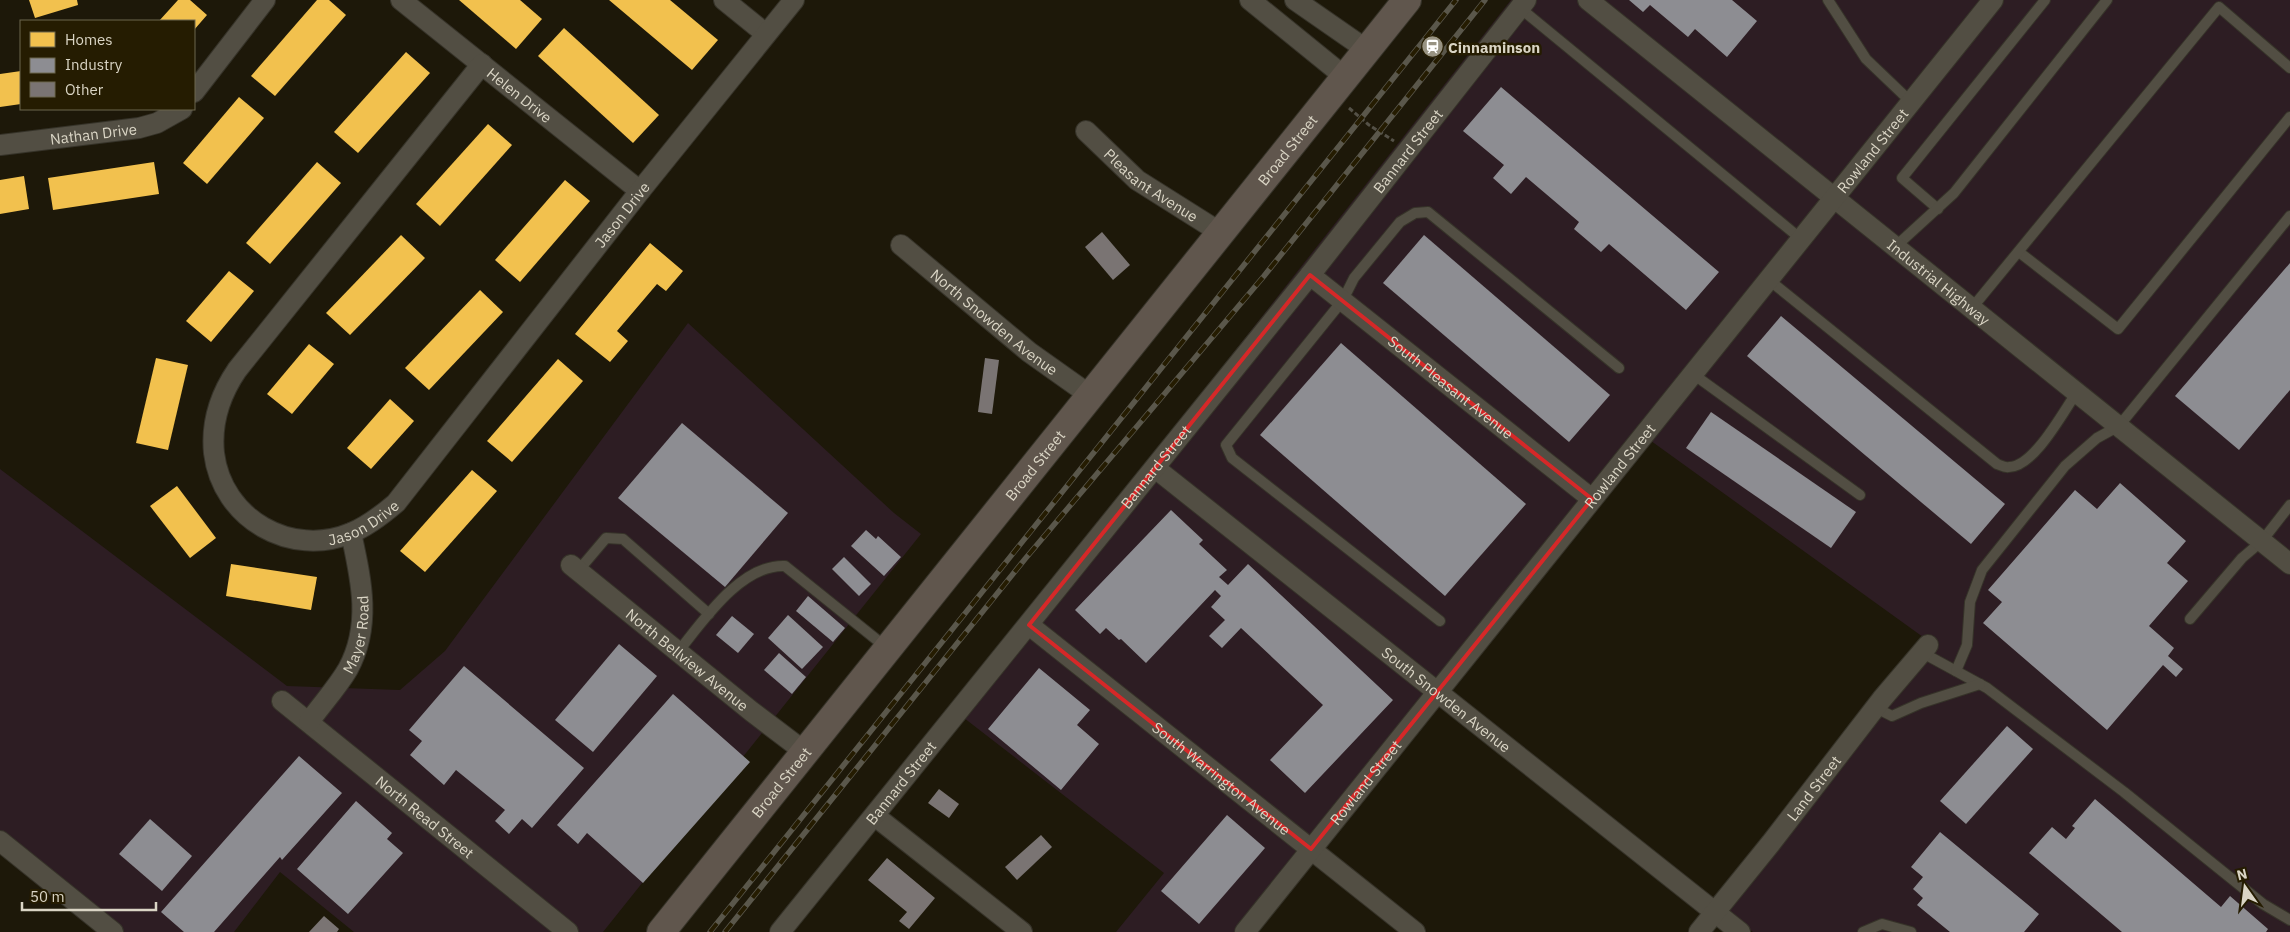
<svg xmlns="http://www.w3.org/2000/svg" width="2290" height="932" font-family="'IBM Plex Sans',sans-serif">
  <rect width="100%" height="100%" fill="#1d1809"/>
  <g fill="#2d1d23">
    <polygon points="1511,0 2290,0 2290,932 1753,932 1717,904 1923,637 1640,433 1242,932 1116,932 1164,873 964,718 1130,511 1193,404"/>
    <polygon points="688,323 894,513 921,534 603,932 354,932 280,872 234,932 122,932 0,835 0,469 287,686 400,690 445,651"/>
  </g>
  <g fill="#f2c14e">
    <polygon points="29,0 77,0 78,5 35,18"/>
    <polygon points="178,0 190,0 207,15 194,30 194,21 159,21"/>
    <polygon points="317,0 329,0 346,15 275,96 251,76"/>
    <polygon points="459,0 520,0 542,19 516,49"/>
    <polygon points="609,0 670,0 718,40 692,70"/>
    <polygon points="564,28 659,115 633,143 538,56"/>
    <polygon points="406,52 430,73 358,153 334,132"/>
    <polygon points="21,71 21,104 0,107 0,74"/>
    <polygon points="239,97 264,118 207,184 183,163"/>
    <polygon points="488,124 512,145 440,226 416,204"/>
    <polygon points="154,162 159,194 53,210 48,178"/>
    <polygon points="317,162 341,183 270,264 246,243"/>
    <polygon points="24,176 29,209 0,214 0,180"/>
    <polygon points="565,180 590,201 520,282 495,260"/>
    <polygon points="401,235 425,258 350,335 326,313"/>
    <polygon points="650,243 683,271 666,291 657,284 617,331 628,341 610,362 575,334"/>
    <polygon points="229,271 254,291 211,342 186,321"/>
    <polygon points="480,290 503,312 429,390 405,368"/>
    <polygon points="309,344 334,364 292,414 267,394"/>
    <polygon points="156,358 188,365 168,450 136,443"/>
    <polygon points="558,359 583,381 512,462 487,441"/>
    <polygon points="390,399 414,421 371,469 347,448"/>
    <polygon points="472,470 497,491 425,572 400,551"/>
    <polygon points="177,486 216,538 190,558 150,506"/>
    <polygon points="231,564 317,577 311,610 226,596"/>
  </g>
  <g fill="#8d8d92">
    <polygon points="1629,0 1732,0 1757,21 1727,57 1695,29 1688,37 1650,5 1643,12"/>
    <polygon points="1501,87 1719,272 1686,310 1609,244 1601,252 1574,229 1579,222 1526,177 1511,194 1493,178 1504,165 1463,131"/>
    <polygon points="1424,235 1610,395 1569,442 1383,283"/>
    <polygon points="2290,263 2290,390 2239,450 2175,396"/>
    <polygon points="1781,316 2005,504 1971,544 1747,356"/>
    <polygon points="1341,343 1526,504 1445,596 1260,435"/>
    <polygon points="1711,412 1856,512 1831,548 1686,448"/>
    <polygon points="682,423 788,513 725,587 618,498"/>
    <polygon points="2120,483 2186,541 2167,563 2188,581 2149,626 2174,648 2168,656 2183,669 2176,677 2163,665 2107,730 1983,623 2002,602 1988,590 2075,490 2097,509"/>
    <polygon points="1171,510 1203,540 1199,544 1227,570 1219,577 1228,585 1248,564 1393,700 1305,793 1270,760 1323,705 1241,628 1222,648 1209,636 1225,620 1211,607 1221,596 1215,590 1146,663 1121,639 1119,640 1106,628 1100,634 1075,610"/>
    <polygon points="866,530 876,539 878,536 901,557 884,576 851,546"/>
    <polygon points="844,557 871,584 859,596 832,569"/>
    <polygon points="808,596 845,628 833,642 796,611"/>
    <polygon points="788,615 823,647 802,669 768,638"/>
    <polygon points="732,616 754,634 738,653 716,635"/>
    <polygon points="619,644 657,676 593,752 555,720"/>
    <polygon points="779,653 806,677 792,694 764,670"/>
    <polygon points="464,666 584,768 532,828 522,819 509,834 495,821 505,810 456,770 444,785 410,755 422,741 409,730"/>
    <polygon points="1039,668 1090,710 1077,725 1099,744 1061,790 988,729"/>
    <polygon points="673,694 750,762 643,883 587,833 578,844 557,825"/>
    <polygon points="2007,726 2033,749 1966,824 1940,801"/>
    <polygon points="299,756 342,793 282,860 280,857 214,932 184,932 161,912"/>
    <polygon points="2095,799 2221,907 2230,896 2268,929 2266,932 2122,932 2029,853 2052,827 2066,839 2075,828 2072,826"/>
    <polygon points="356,801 392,833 387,839 403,853 348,914 297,869"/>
    <polygon points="1227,815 1265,848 1199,924 1161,891"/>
    <polygon points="150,819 192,856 162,891 119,854"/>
    <polygon points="1940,832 2039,914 2024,932 1950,932 1917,905 1923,898 1913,889 1923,877 1911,867"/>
  </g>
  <g fill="#7a7473">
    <polygon points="1102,232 1130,265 1113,280 1085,247"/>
    <polygon points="985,358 999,360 992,414 978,412"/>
    <polygon points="939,789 959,804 949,818 928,803"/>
    <polygon points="1041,835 1052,847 1017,880 1005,867"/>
    <polygon points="887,858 935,898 909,929 899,921 907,912 868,880"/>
    <polygon points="324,916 339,929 337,932 309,932"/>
  </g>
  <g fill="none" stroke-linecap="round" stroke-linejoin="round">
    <defs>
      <g id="lane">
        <polyline points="1828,0 1866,59 1911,102"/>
        <polyline points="1520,8 1801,239"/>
        <polyline points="1938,209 1902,178 2045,0"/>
        <polyline points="1895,247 1954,193 2107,0"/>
        <polyline points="2019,252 2118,329 2290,117"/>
        <path d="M 1769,280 L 1997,464 C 2000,465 2005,468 2009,467 C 2034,467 2063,412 2077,392"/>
        <polyline points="1972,308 2219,7 2290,68"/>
        <polyline points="1693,374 1860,495"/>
        <polyline points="578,571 606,538 623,539 709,614"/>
        <polyline points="2190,619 2242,558 2262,541 2290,505"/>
        <polyline points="1440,621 1232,458 1226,445 1343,300 1354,278 1400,222 1415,213 1428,212 1619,368"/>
        <path d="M 678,652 C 703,621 741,564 785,566 L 887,648"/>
        <polyline points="1921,652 1987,688 2124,792 2263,904 2290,920"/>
        <polyline points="1956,671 1967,645 1970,602 1982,570 2065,466 2097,438 2119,426 2290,216"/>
        <polyline points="1876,708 1892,716 1921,703 1980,684"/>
        <polyline points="1863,932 1882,924 1911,932"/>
      </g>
      <g id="street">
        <path id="s1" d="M 401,0 L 640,191"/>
        <polyline points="724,0 766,34"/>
        <polyline points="1250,0 1345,77"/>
        <polyline points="1295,0 1367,50"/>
        <path id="s2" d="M 1588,0 L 2290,564"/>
        <path id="s3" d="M 482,64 L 237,370 C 220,395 211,423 214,453 C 222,519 291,558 351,533 C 368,526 382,515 396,503 L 640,191 L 794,0"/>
        <polyline points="194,92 265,0"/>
        <path id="s4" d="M 1086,131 L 1137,180 L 1221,233"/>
        <path id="s5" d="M 0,145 L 139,128 L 157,123 L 182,109"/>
        <path id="s6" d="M 901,245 L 1029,352 L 1091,396"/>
        <path id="s7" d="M 1310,275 L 1592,499"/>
        <path id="s8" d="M 1155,468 L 1740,932"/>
        <path id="s9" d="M 571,565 L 751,711 L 805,752"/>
        <path id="s10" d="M 1029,625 L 1415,932"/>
        <path id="s11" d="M 282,701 L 568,932"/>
        <path id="s12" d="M 309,722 C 321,705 337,688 348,669 C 372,625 361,579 351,533"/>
        <polyline points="875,816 1022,932"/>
        <polyline points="0,841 113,932"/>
        <path id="s13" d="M 780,932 L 1310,275 L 1526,0"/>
        <path id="s14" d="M 1245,932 L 1993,0"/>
        <path id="s15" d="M 1699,932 L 1771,843 L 1882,699 L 1928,645"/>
      </g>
      <g id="primary">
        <path id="s16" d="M 661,932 L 1407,0"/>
      </g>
    </defs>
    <use href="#lane" stroke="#363329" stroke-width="12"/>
    <use href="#street" stroke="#363329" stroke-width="22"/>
    <use href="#primary" stroke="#363329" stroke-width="30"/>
    <polyline stroke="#545147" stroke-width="3" stroke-dasharray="5 2.5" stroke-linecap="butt" points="1349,108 1369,125 1394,141"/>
    <use href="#lane" stroke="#524e43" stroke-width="10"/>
    <use href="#street" stroke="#524e43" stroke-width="20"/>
    <use href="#primary" stroke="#60564d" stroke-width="28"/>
    <defs>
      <g id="rail">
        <polyline points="710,932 1456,0"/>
        <polyline points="725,932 1025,559 1264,276 1485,0"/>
      </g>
    </defs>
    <use href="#rail" stroke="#5a574b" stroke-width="5.5"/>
    <use href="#rail" stroke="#251c01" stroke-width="4" stroke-dasharray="11" stroke-linecap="butt"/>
  </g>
  <path fill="none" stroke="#d62828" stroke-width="4" stroke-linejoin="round" d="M 1310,275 L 1592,499 L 1311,849 L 1029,625 Z"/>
  <defs>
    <symbol id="station-disc" viewBox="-11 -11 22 22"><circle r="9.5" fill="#989383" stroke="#251c01"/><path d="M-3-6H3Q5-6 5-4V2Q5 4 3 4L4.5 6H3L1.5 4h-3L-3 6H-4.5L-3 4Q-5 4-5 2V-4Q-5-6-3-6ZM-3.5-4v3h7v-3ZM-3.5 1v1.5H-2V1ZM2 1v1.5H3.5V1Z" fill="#fff"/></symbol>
  </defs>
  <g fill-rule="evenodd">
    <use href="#station-disc" x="1420" y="34" width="25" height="25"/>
  </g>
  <g text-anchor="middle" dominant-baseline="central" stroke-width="5" stroke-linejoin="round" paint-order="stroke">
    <g font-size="15" font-weight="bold" fill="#dad5c5" stroke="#251c01" text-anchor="start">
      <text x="1448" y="47">Cinnaminson</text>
    </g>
    <g font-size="15" fill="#dad5c5" stroke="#251c01">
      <text stroke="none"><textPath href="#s1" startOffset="152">Helen Drive</textPath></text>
      <text stroke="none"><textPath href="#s5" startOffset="94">Nathan Drive</textPath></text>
      <text stroke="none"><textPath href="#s16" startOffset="1002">Broad Street</textPath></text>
      <text stroke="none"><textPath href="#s14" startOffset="1002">Rowland Street</textPath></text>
      <text stroke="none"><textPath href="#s13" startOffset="1002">Bannard Street</textPath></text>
      <text stroke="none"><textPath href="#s4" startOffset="85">Pleasant Avenue</textPath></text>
      <text stroke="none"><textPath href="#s3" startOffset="1084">Jason Drive</textPath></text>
      <text stroke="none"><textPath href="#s2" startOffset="450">Industrial Highway</textPath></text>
      <text stroke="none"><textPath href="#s6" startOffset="121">North Snowden Avenue</textPath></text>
      <text stroke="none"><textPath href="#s7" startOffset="180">South Pleasant Avenue</textPath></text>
      <text stroke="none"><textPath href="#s16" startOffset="598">Broad Street</textPath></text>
      <text stroke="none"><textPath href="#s14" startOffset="598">Rowland Street</textPath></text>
      <text stroke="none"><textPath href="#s13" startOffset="598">Bannard Street</textPath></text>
      <text stroke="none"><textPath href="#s3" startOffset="679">Jason Drive</textPath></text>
      <text stroke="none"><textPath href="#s12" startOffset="102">Mayer Road</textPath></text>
      <text stroke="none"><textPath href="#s9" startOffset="150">North Bellview Avenue</textPath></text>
      <text stroke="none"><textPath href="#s8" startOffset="372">South Snowden Avenue</textPath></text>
      <text stroke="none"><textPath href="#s10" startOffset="246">South Warrington Avenue</textPath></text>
      <text stroke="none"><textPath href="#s16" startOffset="192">Broad Street</textPath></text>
      <text stroke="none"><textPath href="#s14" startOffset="192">Rowland Street</textPath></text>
      <text stroke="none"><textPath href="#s13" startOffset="192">Bannard Street</textPath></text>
      <text stroke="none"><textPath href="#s15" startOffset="184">Land Street</textPath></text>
      <text stroke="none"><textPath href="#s11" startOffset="184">North Read Street</textPath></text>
    </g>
  </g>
  <rect x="20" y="20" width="175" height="90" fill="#251c01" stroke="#6d664f"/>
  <rect x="30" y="32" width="25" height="15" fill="#f2c14e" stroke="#6d664f"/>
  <text x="65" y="45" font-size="15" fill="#dad5c5">Homes</text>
  <rect x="30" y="58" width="25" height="15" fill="#8d8d92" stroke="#6d664f"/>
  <text x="65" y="70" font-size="15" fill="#dad5c5">Industry</text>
  <rect x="30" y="82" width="25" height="15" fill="#7a7473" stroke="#6d664f"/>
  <text x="65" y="95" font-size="15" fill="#dad5c5">Other</text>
  <g transform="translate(2245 887) rotate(346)" stroke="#251c01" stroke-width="4" paint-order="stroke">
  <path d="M0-4L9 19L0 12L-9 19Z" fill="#dad5c5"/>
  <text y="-8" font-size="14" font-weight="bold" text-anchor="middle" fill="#dad5c5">N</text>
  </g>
  <path d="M22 902v8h134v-8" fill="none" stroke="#dad5c5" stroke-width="2.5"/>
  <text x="30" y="902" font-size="15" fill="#dad5c5" stroke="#251c01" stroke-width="4" paint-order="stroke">50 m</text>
</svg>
